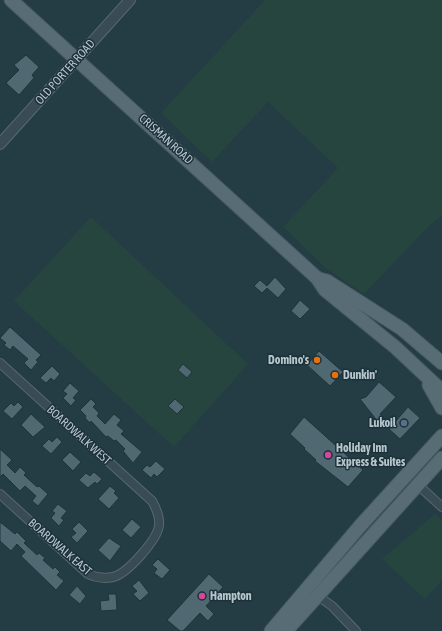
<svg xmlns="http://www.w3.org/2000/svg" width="442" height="631" font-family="'Asap Condensed',sans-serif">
  <rect width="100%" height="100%" fill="#243c44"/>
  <g fill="#26453f">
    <polygon points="265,0 442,0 442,216 430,225 364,294 327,269 283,227 338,168 268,102 212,162 161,113"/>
    <polygon points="91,217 248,364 174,447 14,301"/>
    <polygon points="435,514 442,521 442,580 425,599 382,559"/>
  </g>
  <g fill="#506872" stroke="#1f333b">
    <polygon points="26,55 39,67 32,75 34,78 19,95 6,83 19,70 14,65"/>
    <polygon points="275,277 286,289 278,298 267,288 262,293 254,286 260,280 267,286"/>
    <polygon points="300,300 310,309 300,319 291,311"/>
    <polygon points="10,327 41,355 36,360 38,362 31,370 24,363 28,359 13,346 10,350 4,345 6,343 0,338"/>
    <polygon points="319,351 343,372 330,386 307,365"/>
    <polygon points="183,364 192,372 187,378 178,370"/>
    <polygon points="52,366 60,374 54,381 51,378 46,383 40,378"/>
    <polygon points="379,382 396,397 380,414 384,419 379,423 360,399 366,397"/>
    <polygon points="70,383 79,391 73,398 76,400 71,406 63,398 67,394 63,391"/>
    <polygon points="91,399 96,404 93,407 99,413 97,416 105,424 114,414 121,420 117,425 124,431 121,434 142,452 133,463 123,451 125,449 116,440 114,441 108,436 106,437 91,421 90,423 85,418 86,416 80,410"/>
    <polygon points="175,399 184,407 177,414 168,406"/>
    <polygon points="18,402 23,407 12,419 3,411 11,403 14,406"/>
    <polygon points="408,407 420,418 400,439 389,429"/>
    <polygon points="31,414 45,427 33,437 21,425"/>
    <polygon points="304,417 363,470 348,487 315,461 316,460 304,449 305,448 290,434"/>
    <polygon points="57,437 62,442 51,454 42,446 49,439 52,442"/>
    <polygon points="0,449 12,460 7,465 15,473 20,467 26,473 24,475 37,487 39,486 48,494 38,506 32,501 36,496 25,486 20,491 3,474 0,477"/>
    <polygon points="70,452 81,462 73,471 62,460"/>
    <polygon points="156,461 165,469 157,477 154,474 151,478 142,470 147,465 150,467"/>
    <polygon points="94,472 102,479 97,484 95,482 88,488 79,480 86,473 90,476"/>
    <polygon points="110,486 116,491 114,493 119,498 109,509 98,499"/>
    <polygon points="58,504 67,511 61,518 64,520 59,526 51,518 55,513 52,511"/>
    <polygon points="132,519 141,527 131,538 122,530"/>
    <polygon points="0,522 15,534 17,532 26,541 24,543 37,555 39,553 45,558 43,560 53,569 55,567 60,572 57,575 64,581 56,590 21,556 25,552 17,544 11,551 0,541"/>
    <polygon points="79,522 88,531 77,543 71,537 76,533 72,529"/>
    <polygon points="109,538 121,546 110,561 98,550"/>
    <polygon points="158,559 170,570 162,579 154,573 157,569 152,565"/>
    <polygon points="209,574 223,587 206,606 214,614 208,621 200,613 183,631 180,631 167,620"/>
    <polygon points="139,580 149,593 140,601 133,594 137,591 132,586"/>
    <polygon points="77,586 86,596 80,604 69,595"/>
    <polygon points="108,594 116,594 117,610 101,611 100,601 109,600"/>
  </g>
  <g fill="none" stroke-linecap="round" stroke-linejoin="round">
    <defs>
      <g id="minor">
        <path d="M 0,363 L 152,501 C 156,508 160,516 159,525 C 158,539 127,574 113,577 C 104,579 97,578 88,574 L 0,494"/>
        <polyline points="418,485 442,507"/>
        <polyline points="315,594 332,606 356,631"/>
      </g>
      <polyline id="tertiary" points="0,144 130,0"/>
      <g id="primary">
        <polyline points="11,0 317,278 325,290 395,347 442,391"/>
        <polyline points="319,279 327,281 402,329 442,363"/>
        <polyline points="429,385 442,408"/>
        <polyline points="271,631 360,526 442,436"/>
        <polyline points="286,631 442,458"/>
      </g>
    </defs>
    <use href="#minor" stroke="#576971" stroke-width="10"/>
    <use href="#tertiary" stroke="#576971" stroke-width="12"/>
    <use href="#primary" stroke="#455860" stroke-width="15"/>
    <use href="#minor" stroke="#394c54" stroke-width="8"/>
    <use href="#tertiary" stroke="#394c54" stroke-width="10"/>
    <use href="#primary" stroke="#576c74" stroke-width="13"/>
  </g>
  <g fill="#e8710a" stroke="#1d3139" stroke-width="1.5">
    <circle cx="317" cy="360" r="4"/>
    <circle cx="335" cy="375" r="4"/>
  </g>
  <circle fill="#5c6f8a" stroke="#1d3139" stroke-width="1.5" cx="404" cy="423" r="4"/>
  <g fill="#d1479c" stroke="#1d3139" stroke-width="1.5">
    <circle cx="328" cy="455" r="4"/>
    <circle cx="202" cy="596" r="4"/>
  </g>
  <g text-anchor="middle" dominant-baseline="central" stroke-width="3" stroke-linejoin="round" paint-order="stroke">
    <g font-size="12" fill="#b6c6cd" stroke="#1d3139">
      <text transform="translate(65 72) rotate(-48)">OLD PORTER ROAD</text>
      <text transform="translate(166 139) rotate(42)">CRISMAN ROAD</text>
      <text transform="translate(79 435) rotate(42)">BOARDWALK WEST</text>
      <text transform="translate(60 547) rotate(41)">BOARDWALK EAST</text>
    </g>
    <g font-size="12" font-weight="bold" fill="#b6c6cd" stroke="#1d3139" text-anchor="start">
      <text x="309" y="360" text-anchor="end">Domino's</text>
      <text x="343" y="375">Dunkin'</text>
      <text x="396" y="423" text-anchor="end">Lukoil</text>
      <text x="336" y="448">Holiday Inn<tspan x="336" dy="14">Express &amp; Suites</tspan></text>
      <text x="210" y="596">Hampton</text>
    </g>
  </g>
</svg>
